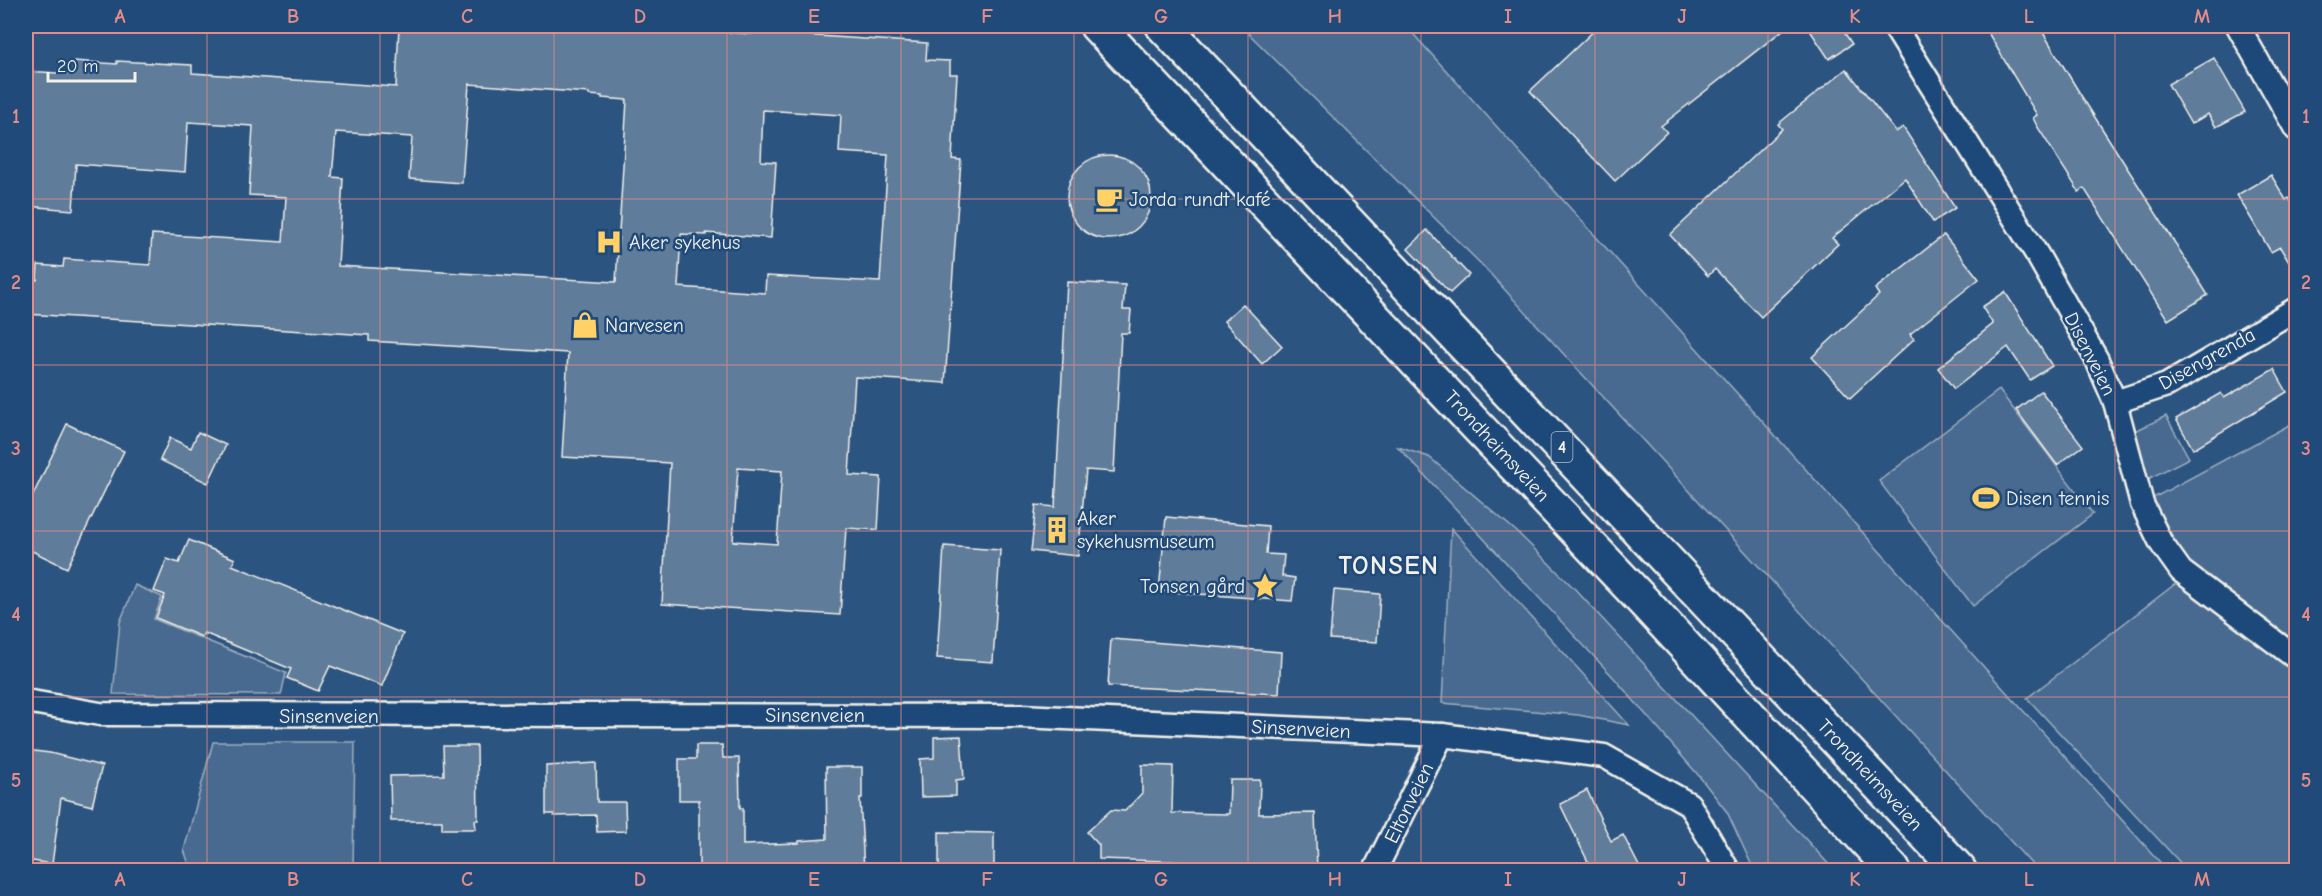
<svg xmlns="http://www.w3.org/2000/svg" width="2322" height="896" font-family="'Comic Neue',sans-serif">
  <rect width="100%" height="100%" fill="#2c5481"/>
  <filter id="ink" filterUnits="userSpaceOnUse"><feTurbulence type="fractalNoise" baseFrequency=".0167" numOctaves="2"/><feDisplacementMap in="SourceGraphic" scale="12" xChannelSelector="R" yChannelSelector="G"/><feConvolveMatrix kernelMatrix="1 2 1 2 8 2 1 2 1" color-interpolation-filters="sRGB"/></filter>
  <g filter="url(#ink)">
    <g fill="#496b90" stroke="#9eaebc" stroke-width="1.5">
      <polygon points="1241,26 1406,26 2167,870 2037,870 1483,266"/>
      <polygon points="1999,390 2093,514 1973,606 1879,481"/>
      <polygon points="2166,416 2189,458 2148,479 2133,432"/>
      <polygon points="2291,424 2296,434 2296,870 2187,870 2027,698 2179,581 2142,504"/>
      <polygon points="1398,447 1429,457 1516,531 1574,588 1834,870 1754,870 1727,812 1699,776 1615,679"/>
      <polygon points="1451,528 1629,725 1578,715 1442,703"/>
      <polygon points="135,585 162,597 154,619 286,673 281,695 113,694 120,622"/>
      <polygon points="213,742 355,742 353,869 191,870 184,850"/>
    </g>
    <g fill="#5e7b9a" stroke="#f4f1e8" stroke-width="1.5" fill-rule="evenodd">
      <path d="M 399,26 L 518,26 L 593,31 L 593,26 L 623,26 L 753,34 L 754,32 L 927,43 L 926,60 L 950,61 L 950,74 L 957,74 L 952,159 L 961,160 L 945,383 L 855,377 L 849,475 L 881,477 L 878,530 L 846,528 L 840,615 L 662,604 L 670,463 L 562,457 L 568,353 L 369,341 L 369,335 L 26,314 L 26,279 L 37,280 L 38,265 L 63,267 L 64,259 L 150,265 L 152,234 L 283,242 L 286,197 L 249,195 L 253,126 L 188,122 L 185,172 L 76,164 L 73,210 L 26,206 L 26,71 L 73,74 L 74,61 L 117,64 L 117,61 L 192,65 L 192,73 L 396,87 ZM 469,84 L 589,93 L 589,95 L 602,96 L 602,98 L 627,100 L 616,282 L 338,266 L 343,178 L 332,177 L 336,132 L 412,137 L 409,179 L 462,183 ZM 763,110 L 841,115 L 839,152 L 888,155 L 880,282 L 766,276 L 765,293 L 678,287 L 681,234 L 706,235 L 706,233 L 771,238 L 776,162 L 761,161 ZM 738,468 L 782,471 L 777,544 L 733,541 Z"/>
      <polygon points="1599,26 1788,26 1661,126 1667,132 1615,181 1530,91"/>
      <polygon points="1807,26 1840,26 1852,44 1829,59"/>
      <polygon points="1984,26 2039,26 2082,97 2208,295 2168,320 2084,188 2079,192 2037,126 2033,118 2037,115"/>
      <polygon points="2214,58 2245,112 2216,127 2208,114 2191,124 2168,84"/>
      <polygon points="1846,69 1896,132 1903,127 1955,208 1933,222 1905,178 1832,238 1838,244 1761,317 1715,269 1708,276 1670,235 1782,129 1778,124"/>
      <circle cx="1109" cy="197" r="42"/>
      <polygon points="2271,175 2286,200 2289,198 2296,211 2296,274 2280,247 2271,252 2237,195"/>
      <polygon points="1427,230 1469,275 1450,293 1408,249"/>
      <polygon points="1944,235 1979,279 1910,334 1914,339 1850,398 1812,357 1879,295 1875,289"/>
      <polygon points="1067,282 1125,285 1123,310 1131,310 1129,333 1121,333 1114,472 1086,470 1078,556 1031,551 1036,505 1055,507"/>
      <polygon points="2005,292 2052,366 2030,380 2008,347 1954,389 1938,368 1993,324 1982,307"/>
      <polygon points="1243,304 1282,346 1262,364 1224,321"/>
      <polygon points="2274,369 2287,392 2193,449 2176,419 2221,393 2224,398"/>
      <polygon points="2041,391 2083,446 2057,465 2016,410"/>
      <polygon points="67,424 124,451 67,568 26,548 26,510"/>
      <polygon points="198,432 226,445 208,483 160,460 170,438 191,448"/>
      <polygon points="1166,517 1268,526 1266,554 1284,555 1282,576 1295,578 1292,601 1159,591"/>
      <polygon points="189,540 235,559 232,565 403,634 382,686 330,666 318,691 287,678 291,669 204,633 202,637 156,618 165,595 154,591 167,559 179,563"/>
      <polygon points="944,546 1000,550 993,662 937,658"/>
      <polygon points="1334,590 1380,594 1377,642 1330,639"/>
      <polygon points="1111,639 1281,652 1279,694 1108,686"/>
      <polygon points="961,736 964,779 956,780 956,796 921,797 920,759 934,758 934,737"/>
      <polygon points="696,745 722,745 723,758 739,758 740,808 743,808 743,845 799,843 799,841 827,839 826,767 862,767 862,798 860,798 864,870 699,870 699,800 679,800 679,759 696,759"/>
      <polygon points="443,746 477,746 478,820 475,820 476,829 442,829 442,821 391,821 390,776 444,775"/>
      <polygon points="26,750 50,753 102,766 92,806 61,798 52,864 26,860"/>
      <polygon points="596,763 597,802 625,802 626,831 597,832 596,815 554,816 554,814 546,814 546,766"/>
      <polygon points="1142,765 1173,766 1172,813 1229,814 1230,780 1260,780 1259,814 1315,813 1317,870 1198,870 1198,862 1099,859 1099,845 1087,832 1111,810 1125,811 1142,793"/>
      <polygon points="1587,790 1611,841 1623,835 1641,870 1592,870 1560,804"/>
      <polygon points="939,832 994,833 994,869 939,870"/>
    </g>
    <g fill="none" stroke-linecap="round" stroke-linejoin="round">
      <defs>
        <g id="minor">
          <polyline points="1894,26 2038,256 2097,360 2115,402 2142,504 2161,543 2181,571 2296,658"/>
          <polyline points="2238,26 2296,129"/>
          <polyline points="2115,402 2167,385 2296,309"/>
          <polyline points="26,701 100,714 1021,716 1442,735 1604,756 1689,804 1728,870"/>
          <polyline points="1375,870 1442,735"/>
        </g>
        <g id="trunk">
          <polyline points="1097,26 1645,603 1893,870"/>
          <polyline points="1163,26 1959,870"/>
        </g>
      </defs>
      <use href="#minor" stroke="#f4f1e8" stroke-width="27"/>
      <use href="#trunk" stroke="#f4f1e8" stroke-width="38"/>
      <use href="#minor" stroke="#1f4a7a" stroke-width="22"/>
      <use href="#trunk" stroke="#1f4a7a" stroke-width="33"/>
    </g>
  </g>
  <path fill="none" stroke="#e58c88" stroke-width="1.5" stroke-opacity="0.55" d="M 207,26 L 207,870M 380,26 L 380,870M 554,26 L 554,870M 727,26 L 727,870M 901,26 L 901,870M 1074,26 L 1074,870M 1248,26 L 1248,870M 1421,26 L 1421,870M 1595,26 L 1595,870M 1768,26 L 1768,870M 1942,26 L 1942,870M 2115,26 L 2115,870M 26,199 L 2296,199M 26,365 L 2296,365M 26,531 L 2296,531M 26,697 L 2296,697"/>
  <defs>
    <symbol id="cafe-bare" viewBox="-9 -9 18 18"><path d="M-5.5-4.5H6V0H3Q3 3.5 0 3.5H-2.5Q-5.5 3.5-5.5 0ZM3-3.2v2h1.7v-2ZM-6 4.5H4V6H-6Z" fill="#ffd166" stroke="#1f4a7a" stroke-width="2.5" paint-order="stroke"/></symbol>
    <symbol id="hospital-bare" viewBox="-9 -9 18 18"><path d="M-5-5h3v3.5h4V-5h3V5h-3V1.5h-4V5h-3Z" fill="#ffd166" stroke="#1f4a7a" stroke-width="2.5" paint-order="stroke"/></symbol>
    <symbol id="shop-bare" viewBox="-9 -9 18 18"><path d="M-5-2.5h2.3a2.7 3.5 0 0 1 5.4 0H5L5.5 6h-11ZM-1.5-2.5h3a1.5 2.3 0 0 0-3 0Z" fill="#ffd166" stroke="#1f4a7a" stroke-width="2.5" paint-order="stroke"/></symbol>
    <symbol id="stadium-bare" viewBox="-9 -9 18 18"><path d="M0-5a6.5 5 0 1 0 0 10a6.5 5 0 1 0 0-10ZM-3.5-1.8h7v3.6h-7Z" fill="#ffd166" stroke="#1f4a7a" stroke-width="2.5" paint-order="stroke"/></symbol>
    <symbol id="building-bare" viewBox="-9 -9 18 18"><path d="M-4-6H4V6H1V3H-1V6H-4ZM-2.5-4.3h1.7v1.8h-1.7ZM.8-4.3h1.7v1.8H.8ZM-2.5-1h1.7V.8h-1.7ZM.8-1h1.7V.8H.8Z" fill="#ffd166" stroke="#1f4a7a" stroke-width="2.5" paint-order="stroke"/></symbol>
    <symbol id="sight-bare" viewBox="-9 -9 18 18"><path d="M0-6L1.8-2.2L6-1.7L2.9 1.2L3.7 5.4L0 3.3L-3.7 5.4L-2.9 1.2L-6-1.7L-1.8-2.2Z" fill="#ffd166" stroke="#1f4a7a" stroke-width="2.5" paint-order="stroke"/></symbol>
  </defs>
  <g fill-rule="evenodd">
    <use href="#cafe-bare" x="1090" y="180" width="38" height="38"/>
    <use href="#hospital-bare" x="590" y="223" width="38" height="38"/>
    <use href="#shop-bare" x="566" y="306" width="38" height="38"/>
    <use href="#stadium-bare" x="1967" y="479" width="38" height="38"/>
    <use href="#building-bare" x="1038" y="511" width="38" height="38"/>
    <use href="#sight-bare" x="1246" y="567" width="38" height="38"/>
  </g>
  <g text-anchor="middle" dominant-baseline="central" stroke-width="5" stroke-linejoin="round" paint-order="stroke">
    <rect fill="#1f4a7a" stroke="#b4bfc7" stroke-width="1.5" x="1551.5" y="432" width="21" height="30" rx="4.5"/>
    <g font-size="18" font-weight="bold" fill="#f4f1e8">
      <text x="1562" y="447">4</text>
    </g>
    <g font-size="20" fill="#f4f1e8" stroke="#1f4a7a" text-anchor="start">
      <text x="1129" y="199">Jorda rundt kafé</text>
      <text x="629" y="242">Aker sykehus</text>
      <text x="605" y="325">Narvesen</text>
      <text x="2006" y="498">Disen tennis</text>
      <text x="1077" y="518">Aker<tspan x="1077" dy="23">sykehusmuseum</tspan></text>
      <text x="1245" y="586" text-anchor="end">Tonsen gård</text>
    </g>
    <g font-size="20" fill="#f4f1e8" stroke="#1f4a7a">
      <text transform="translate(2090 354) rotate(63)">Disenveien</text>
      <text transform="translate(2207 359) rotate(-29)">Disengrenda</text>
      <text transform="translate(1497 446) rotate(47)">Trondheimsveien</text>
      <text x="815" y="715">Sinsenveien</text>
      <text x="329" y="716">Sinsenveien</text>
      <text transform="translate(1301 729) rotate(3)">Sinsenveien</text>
      <text transform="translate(1870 775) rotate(47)">Trondheimsveien</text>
      <text transform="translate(1409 803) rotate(-64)">Eltonveien</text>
    </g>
    <g font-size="26" font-weight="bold" letter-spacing="1.5" fill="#f4f1e8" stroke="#1f4a7a">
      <text x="1389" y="566">TONSEN</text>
    </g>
  </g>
  <rect width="2322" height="896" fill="none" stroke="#1f4a7a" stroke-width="66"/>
  <path d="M48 72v9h87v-9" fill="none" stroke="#f4f1e8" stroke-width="3"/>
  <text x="57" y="72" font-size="18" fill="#f4f1e8" stroke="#1f4a7a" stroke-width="4.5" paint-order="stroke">20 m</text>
  <rect x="33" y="33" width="2256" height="830" fill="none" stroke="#e58c88" stroke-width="2"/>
  <g font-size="20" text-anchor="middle" font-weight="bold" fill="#e58c88">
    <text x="120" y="23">A</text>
    <text x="293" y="23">B</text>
    <text x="467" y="23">C</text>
    <text x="640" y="23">D</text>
    <text x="814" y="23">E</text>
    <text x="987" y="23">F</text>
    <text x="1161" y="23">G</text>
    <text x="1335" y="23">H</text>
    <text x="1508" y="23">I</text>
    <text x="1682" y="23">J</text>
    <text x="1855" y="23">K</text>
    <text x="2029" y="23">L</text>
    <text x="2202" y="23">M</text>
    <text x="16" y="123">1</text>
    <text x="2306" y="123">1</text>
    <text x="16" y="289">2</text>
    <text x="2306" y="289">2</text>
    <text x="16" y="455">3</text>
    <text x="2306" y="455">3</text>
    <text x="16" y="621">4</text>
    <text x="2306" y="621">4</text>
    <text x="16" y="787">5</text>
    <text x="2306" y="787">5</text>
    <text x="120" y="886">A</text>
    <text x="293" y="886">B</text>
    <text x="467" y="886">C</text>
    <text x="640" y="886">D</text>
    <text x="814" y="886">E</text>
    <text x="987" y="886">F</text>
    <text x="1161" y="886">G</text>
    <text x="1335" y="886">H</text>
    <text x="1508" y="886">I</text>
    <text x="1682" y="886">J</text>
    <text x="1855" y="886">K</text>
    <text x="2029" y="886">L</text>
    <text x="2202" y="886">M</text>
  </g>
</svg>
